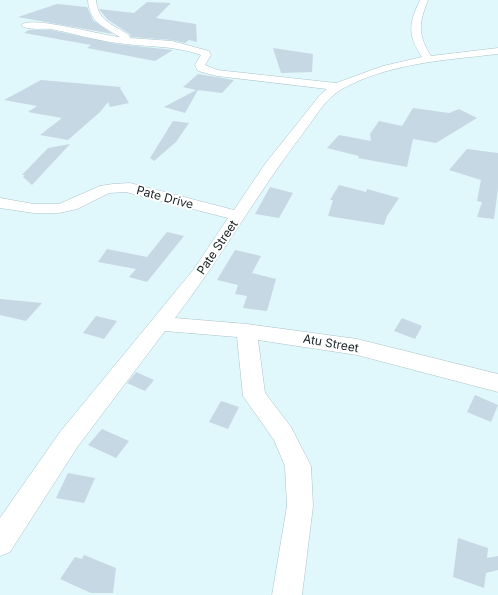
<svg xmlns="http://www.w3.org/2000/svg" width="498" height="595" font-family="Inter,sans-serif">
  <rect width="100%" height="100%" fill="#e0f7fc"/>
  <g fill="#c7d8e5">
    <polygon points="147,2 171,3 156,18 196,24 197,42 189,40 185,43 172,40 131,37 130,34 108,20 99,9 134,13"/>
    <polygon points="57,4 87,7 93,20 113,34 18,17"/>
    <polygon points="29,30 51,30 117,44 173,50 155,61 87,48 91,45 24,33"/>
    <polygon points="273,48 313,54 312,72 281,73"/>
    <polygon points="198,74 234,80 222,93 198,90 185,113 164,107 196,90 183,87"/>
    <polygon points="41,80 121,87 120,88 129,103 110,107 108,102 100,112 68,140 40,135 62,118 28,112 37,106 4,100"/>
    <polygon points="413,108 449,113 459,109 477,118 436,143 413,139 407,167 358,158 359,156 327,148 339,135 371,141 370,134 379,121 402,126"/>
    <polygon points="173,121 189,123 176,142 154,161 150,158"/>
    <polygon points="70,144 32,185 23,177 25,175 22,175 48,148"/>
    <polygon points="467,149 498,153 498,188 494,219 477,217 482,202 477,201 481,180 449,170"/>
    <polygon points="339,185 366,192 367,189 399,198 387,216 384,225 328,216 333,200 330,200"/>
    <polygon points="270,187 293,193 279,218 255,214"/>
    <polygon points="167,232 184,236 147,282 129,277 136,269 98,262 107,249 147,257"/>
    <polygon points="235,250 261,256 252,273 276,279 267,311 243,308 247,296 235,294 238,285 217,280"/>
    <polygon points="0,299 42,303 26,321 0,315"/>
    <polygon points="96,316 117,321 104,339 83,333"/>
    <polygon points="402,318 422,326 415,339 394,331"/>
    <polygon points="136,372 154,380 145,391 127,383"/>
    <polygon points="475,395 498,405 491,422 467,412"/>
    <polygon points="221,401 239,407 228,429 209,422"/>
    <polygon points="102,429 129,441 116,458 88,445"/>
    <polygon points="68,473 95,478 84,503 56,498"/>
    <polygon points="458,538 488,548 487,558 498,556 498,570 486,573 484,588 453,577"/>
    <polygon points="84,555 116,568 113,593 91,593 60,579 75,557 82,559"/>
  </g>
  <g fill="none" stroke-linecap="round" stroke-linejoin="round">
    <defs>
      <path id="street" d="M 88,0 L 96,0 C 98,22 113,24 129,35 L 130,38 L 172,41 L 209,51 L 211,55 L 205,65 L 217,70 L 336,83 L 383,66 L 422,57 C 407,34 409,24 420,0 L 428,0 C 419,23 417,34 431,56 L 498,48 L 498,54 C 446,60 389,63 342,89 C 326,98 315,117 304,132 C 258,192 221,258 175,318 L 247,324 L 357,339 L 498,374 L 498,392 L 357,355 L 258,340 L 265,393 L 291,427 L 311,466 L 313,506 L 302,595 L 272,595 L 287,506 L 285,466 L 274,440 L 243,396 L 237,337 L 165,331 L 78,446 L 10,552 L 0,556 L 0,518 L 60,432 L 194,269 L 228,218 L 126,192 L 109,193 L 77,209 L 59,213 L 34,213 L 0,208 L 0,198 L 34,204 L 59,204 L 100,186 L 113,184 L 130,183 L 234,210 L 265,164 L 320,95 L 327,89 L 217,76 L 198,71 L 195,65 L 201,55 C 173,45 145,47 117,43 C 94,40 73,33 51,29 C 43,28 27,31 21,25 C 31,15 103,36 120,37 C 104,27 89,22 88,0 Z"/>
    </defs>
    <use href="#street" stroke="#acc3c8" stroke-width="1"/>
    <use href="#street" fill="#fff" fill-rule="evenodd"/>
  </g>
  <g text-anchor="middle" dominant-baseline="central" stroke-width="4" stroke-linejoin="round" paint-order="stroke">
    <g font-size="12" fill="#172022" stroke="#fff">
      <text transform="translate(165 197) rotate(15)">Pate Drive</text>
      <text transform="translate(217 247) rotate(-56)">Pate Street</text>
      <text transform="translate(331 343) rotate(10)">Atu Street</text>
    </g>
  </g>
</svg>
